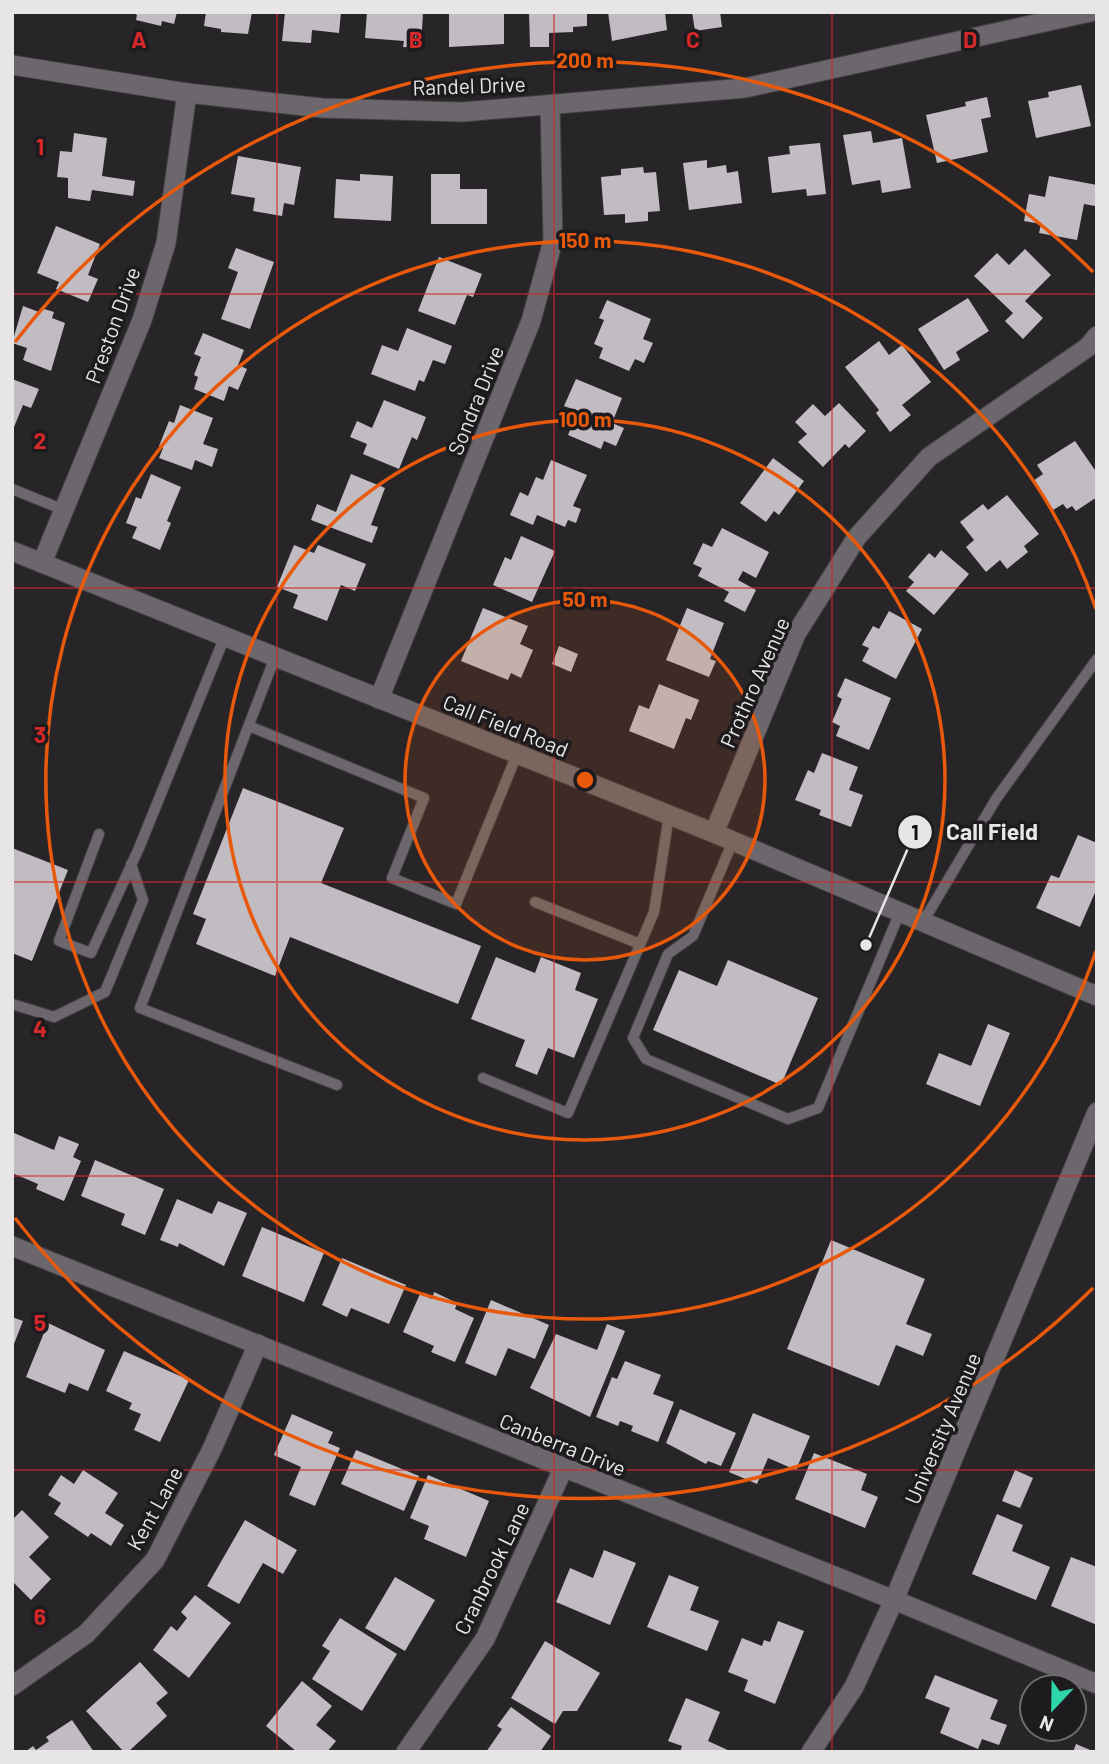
<svg xmlns="http://www.w3.org/2000/svg" width="1109" height="1764" font-family="Barlow,sans-serif">
  <rect width="100%" height="100%" fill="#282529"/>
  <g fill="#c0bcc1">
    <polygon points="132,12 177,12 174,24 162,21 161,26 136,20 137,15"/>
    <polygon points="206,12 252,12 248,34 221,32 221,29 204,26"/>
    <polygon points="285,12 341,12 339,33 312,30 311,43 282,41"/>
    <polygon points="367,12 423,12 421,48 403,47 404,41 365,38"/>
    <polygon points="449,12 504,12 504,44 449,47"/>
    <polygon points="529,12 587,12 587,26 573,27 573,32 549,33 549,47 530,47"/>
    <polygon points="608,12 665,12 667,30 612,41"/>
    <polygon points="692,12 720,12 722,27 695,31"/>
    <polygon points="1081,85 1091,126 1036,138 1028,101 1049,97 1048,92"/>
    <polygon points="987,97 991,117 981,119 988,152 937,163 926,115 966,106 965,102"/>
    <polygon points="871,131 873,143 902,138 911,188 882,193 880,180 852,185 843,135"/>
    <polygon points="74,133 107,138 102,176 135,181 133,196 92,190 90,201 68,198 68,178 57,177 60,151 72,152"/>
    <polygon points="820,143 826,194 807,196 806,189 772,193 768,157 790,154 789,146"/>
    <polygon points="238,156 301,167 294,205 284,203 282,216 253,211 255,198 231,194"/>
    <polygon points="707,160 707,168 726,165 727,173 738,171 742,203 689,210 683,163"/>
    <polygon points="643,167 644,173 656,172 660,211 648,212 648,221 625,223 625,214 604,215 601,177 621,175 621,169"/>
    <polygon points="360,174 393,176 391,221 334,218 336,179 360,181"/>
    <polygon points="431,174 460,174 460,189 487,189 487,224 431,224"/>
    <polygon points="1049,176 1097,185 1095,206 1084,204 1077,240 1039,233 1041,224 1024,221 1029,194 1045,197"/>
    <polygon points="56,226 100,244 88,275 98,279 88,302 56,289 59,282 37,273"/>
    <polygon points="236,248 274,262 250,329 221,319 238,272 228,268"/>
    <polygon points="1025,249 1051,275 1025,301 1043,318 1023,339 1005,321 1013,313 974,276 997,253 1009,265"/>
    <polygon points="439,257 482,274 473,297 467,295 455,325 418,311"/>
    <polygon points="968,298 989,331 956,352 960,360 944,370 918,329"/>
    <polygon points="607,300 651,319 643,339 653,343 644,363 635,359 629,371 599,358 603,348 594,344 604,320 599,318"/>
    <polygon points="23,306 39,312 41,308 54,312 52,318 65,323 51,371 23,360 27,348 12,343"/>
    <polygon points="407,328 452,346 445,364 433,360 424,382 419,380 415,391 371,374 382,345 398,351"/>
    <polygon points="203,333 244,350 238,365 247,369 238,390 229,386 224,401 194,389 198,377 194,375 201,357 194,354"/>
    <polygon points="879,341 889,355 902,345 931,382 902,405 911,415 890,432 876,413 879,410 845,367"/>
    <polygon points="12,379 39,389 31,408 23,405 12,432"/>
    <polygon points="576,379 622,398 612,423 624,428 616,446 604,441 601,449 568,435 578,411 564,406"/>
    <polygon points="384,400 426,417 417,440 412,437 399,469 363,454 367,444 350,437 357,421 372,428"/>
    <polygon points="839,403 866,431 849,448 845,444 823,467 798,442 807,434 795,422 813,404 825,416"/>
    <polygon points="180,405 213,418 203,444 218,449 212,467 195,460 192,470 159,458 163,448 159,446 169,421 174,423"/>
    <polygon points="1075,441 1097,473 1097,497 1076,511 1072,506 1067,509 1063,504 1053,510 1033,481 1043,474 1037,465"/>
    <polygon points="773,458 804,481 779,515 774,511 766,522 740,503"/>
    <polygon points="551,460 587,475 573,506 581,509 576,523 568,520 565,527 537,515 533,525 510,515 520,492 528,496 536,477 543,480"/>
    <polygon points="151,474 181,487 167,521 171,523 160,550 132,538 137,527 126,523 136,497 141,499"/>
    <polygon points="351,474 385,488 371,525 378,527 372,543 311,520 317,504 336,512"/>
    <polygon points="1007,495 1039,534 1024,546 1028,552 1007,569 1000,560 986,572 966,547 974,540 960,522 983,504 988,510"/>
    <polygon points="722,528 769,552 756,578 743,571 738,580 756,590 745,612 724,601 729,592 698,576 702,568 693,564 703,543 712,547"/>
    <polygon points="521,536 555,551 532,602 493,585 505,557 511,560"/>
    <polygon points="294,545 314,553 318,545 366,564 355,591 341,585 327,621 293,608 298,595 277,587"/>
    <polygon points="941,550 969,574 934,615 906,591 914,582 908,577 929,553 935,558"/>
    <polygon points="483,608 528,626 520,644 533,650 521,678 511,673 508,680 461,661"/>
    <polygon points="687,608 724,623 710,659 716,661 709,677 666,660"/>
    <polygon points="889,611 922,629 896,679 862,661 869,648 862,645 873,626 879,629"/>
    <polygon points="559,646 578,654 571,672 552,664"/>
    <polygon points="845,678 891,698 869,750 836,736 840,726 832,722 842,699 837,696"/>
    <polygon points="659,684 699,700 691,720 686,718 674,749 629,731 639,705 649,709"/>
    <polygon points="822,753 858,767 849,790 863,795 851,827 819,815 821,810 795,800 808,770 814,773"/>
    <polygon points="243,788 344,828 321,883 481,946 458,1004 290,937 275,976 196,944 206,919 193,914"/>
    <polygon points="1078,835 1097,843 1097,888 1080,927 1036,908 1051,875 1059,878"/>
    <polygon points="12,848 68,870 32,961 12,953"/>
    <polygon points="496,957 535,973 541,957 581,973 575,990 598,999 574,1058 548,1048 537,1075 515,1066 525,1040 471,1019"/>
    <polygon points="728,960 818,998 781,1085 653,1030 679,970 717,986"/>
    <polygon points="988,1024 1010,1033 980,1106 926,1084 939,1053 971,1066"/>
    <polygon points="14,1133 54,1150 59,1136 79,1144 73,1157 81,1161 64,1201 36,1189 38,1184 12,1173"/>
    <polygon points="95,1160 164,1189 145,1235 121,1225 125,1214 81,1196"/>
    <polygon points="177,1199 212,1214 218,1201 247,1213 224,1266 179,1243 178,1247 160,1240"/>
    <polygon points="262,1227 324,1253 304,1302 242,1276"/>
    <polygon points="831,1240 925,1279 906,1324 932,1334 923,1356 896,1345 879,1386 787,1349"/>
    <polygon points="342,1258 406,1285 389,1324 351,1308 347,1317 322,1305"/>
    <polygon points="434,1292 457,1303 455,1309 474,1318 455,1362 431,1352 434,1346 403,1332 420,1294 432,1299"/>
    <polygon points="491,1300 549,1325 535,1359 508,1348 496,1376 465,1363"/>
    <polygon points="12,1317 23,1321 12,1349"/>
    <polygon points="48,1323 105,1350 88,1391 69,1383 65,1393 26,1377"/>
    <polygon points="607,1324 625,1331 590,1417 530,1388 556,1334 597,1350"/>
    <polygon points="124,1351 189,1380 160,1442 134,1430 141,1414 129,1409 132,1403 106,1391"/>
    <polygon points="625,1361 661,1375 653,1394 674,1402 658,1442 631,1431 633,1426 620,1421 618,1426 596,1417 612,1377 617,1379"/>
    <polygon points="680,1409 736,1433 721,1466 708,1461 706,1464 666,1443"/>
    <polygon points="753,1413 810,1436 796,1470 768,1458 757,1484 729,1472"/>
    <polygon points="292,1414 333,1432 328,1443 340,1448 315,1506 289,1495 301,1467 274,1455"/>
    <polygon points="356,1450 419,1476 404,1511 341,1484"/>
    <polygon points="814,1453 867,1474 861,1490 878,1497 865,1528 795,1499"/>
    <polygon points="83,1470 118,1493 105,1513 124,1525 111,1546 91,1533 88,1537 54,1514 61,1503 48,1495 61,1475 74,1484"/>
    <polygon points="1015,1470 1033,1478 1020,1508 1002,1501"/>
    <polygon points="428,1475 489,1501 466,1557 424,1539 429,1526 410,1518"/>
    <polygon points="22,1510 49,1537 29,1557 51,1579 31,1600 12,1581 12,1520"/>
    <polygon points="997,1514 1023,1525 1012,1551 1050,1567 1036,1600 972,1574"/>
    <polygon points="245,1520 297,1550 283,1574 263,1563 239,1604 207,1586"/>
    <polygon points="604,1550 636,1563 610,1625 556,1602 570,1568 593,1578"/>
    <polygon points="1071,1557 1097,1567 1097,1625 1051,1606"/>
    <polygon points="669,1575 699,1587 690,1610 719,1621 707,1651 647,1627"/>
    <polygon points="395,1577 435,1600 405,1651 365,1628"/>
    <polygon points="195,1595 231,1623 189,1678 153,1650 171,1626 177,1631 187,1618 181,1612"/>
    <polygon points="340,1618 397,1654 362,1711 312,1679 330,1651 322,1646"/>
    <polygon points="778,1621 804,1631 775,1704 744,1691 748,1680 728,1672 742,1638 762,1646 764,1640 770,1642"/>
    <polygon points="545,1641 600,1673 577,1711 563,1711 555,1724 511,1698"/>
    <polygon points="140,1662 168,1693 156,1703 167,1716 128,1752 124,1752 86,1711"/>
    <polygon points="935,1675 998,1700 990,1719 1007,1725 999,1745 982,1739 978,1749 940,1733 950,1708 925,1698"/>
    <polygon points="302,1681 332,1706 316,1725 336,1741 327,1752 297,1752 266,1726"/>
    <polygon points="686,1698 720,1712 708,1741 732,1752 680,1752 682,1746 668,1741"/>
    <polygon points="511,1707 551,1736 540,1752 486,1752 502,1729 497,1726"/>
    <polygon points="72,1720 94,1752 25,1752 33,1746 36,1750 49,1741 46,1737"/>
    <polygon points="1076,1744 1095,1752 1073,1752"/>
  </g>
  <g fill="none" stroke-linecap="round" stroke-linejoin="round">
    <defs>
      <g id="service">
        <polyline points="12,489 64,510"/>
        <polyline points="275,657 140,1008 337,1085"/>
        <polyline points="249,726 424,798 392,878 456,904 517,754"/>
        <polyline points="99,834 59,941 91,953 139,848 225,636"/>
        <polyline points="733,841 693,936 668,954 633,1038 646,1059 788,1119 818,1108 900,912"/>
        <polyline points="535,902 640,944"/>
        <polyline points="923,922 996,799 1097,659"/>
        <polyline points="12,1004 54,1017 105,992 143,900 131,864"/>
        <polyline points="483,1078 568,1113 654,912 669,815"/>
      </g>
      <g id="minor">
        <polyline points="12,65 187,93 322,108 462,112 745,88 1090,12"/>
        <polyline points="42,563 142,320 166,243 187,93"/>
        <polyline points="379,699 531,321 553,241 550,105"/>
        <polyline points="714,833 796,634 857,537 929,457 1088,347 1097,336"/>
        <polyline points="12,1246 894,1600 1097,1684"/>
        <polyline points="12,1686 86,1634 155,1560 212,1449 258,1344"/>
        <polyline points="406,1752 485,1639 563,1469"/>
        <polyline points="811,1752 854,1687 894,1600 1097,1112"/>
      </g>
      <polyline id="secondary" points="12,551 714,833 1097,996"/>
    </defs>
    <use href="#service" stroke="#444244" stroke-width="12"/>
    <use href="#minor" stroke="#444244" stroke-width="21"/>
    <use href="#secondary" stroke="#444244" stroke-width="21"/>
    <use href="#service" stroke="#6b676c" stroke-width="10"/>
    <use href="#minor" stroke="#6b676c" stroke-width="19"/>
    <use href="#secondary" stroke="#6b676c" stroke-width="19"/>
  </g>
  <path fill="none" stroke="#d62828" stroke-width="2" stroke-opacity="0.55" d="M 277,12 L 277,1752M 554,12 L 554,1752M 832,12 L 832,1752M 12,294 L 1097,294M 12,588 L 1097,588M 12,882 L 1097,882M 12,1176 L 1097,1176M 12,1470 L 1097,1470"/>
  <circle cx="585" cy="780" r="180" fill="#e8590c" fill-opacity=".12"/>
  <g fill="none" stroke="#e8590c" stroke-width="3.5">
    <circle cx="585" cy="780" r="180"/>
    <circle cx="585" cy="780" r="360"/>
    <path d="M1096 951A539 539 0 1 1 1096 609"/>
    <path d="M1093 1288A719 719 0 0 1 15 1218M15 342A719 719 0 0 1 1093 272"/>
  </g>
  <g text-anchor="middle" dominant-baseline="central" stroke-width="7" stroke-linejoin="round" paint-order="stroke">
    <g font-size="21" fill="#e7e5e7" stroke="#1e1b1f">
      <text transform="translate(469 85) rotate(-2)">Randel Drive</text>
      <text transform="translate(112 325) rotate(-70)">Preston Drive</text>
      <text transform="translate(475 400) rotate(-68)">Sondra Drive</text>
      <text transform="translate(754 682) rotate(-66)">Prothro Avenue</text>
      <text transform="translate(506 725) rotate(22)">Call Field Road</text>
      <text transform="translate(942 1428) rotate(-67)">University Avenue</text>
      <text transform="translate(563 1444) rotate(22)">Canberra Drive</text>
      <text transform="translate(154 1508) rotate(-61)">Kent Lane</text>
      <text transform="translate(491 1568) rotate(-64)">Cranbrook Lane</text>
    </g>
  </g>
  <g font-size="23" text-anchor="middle" font-weight="bold" fill="#d62828" stroke="#1e1b1f" stroke-width="7" stroke-linejoin="round" paint-order="stroke">
    <text x="139" y="48">A</text>
    <text x="416" y="48">B</text>
    <text x="693" y="48">C</text>
    <text x="970" y="48">D</text>
    <text x="40" y="155">1</text>
    <text x="40" y="449">2</text>
    <text x="40" y="743">3</text>
    <text x="40" y="1037">4</text>
    <text x="40" y="1331">5</text>
    <text x="40" y="1625">6</text>
  </g>
  <circle cx="585" cy="780" r="10" fill="#e8590c" stroke="#1e1b1f" stroke-width="3.5"/>
  <g font-size="21" text-anchor="middle" font-weight="bold" fill="#e8590c" stroke="#1e1b1f" stroke-width="7" stroke-linejoin="round" paint-order="stroke">
    <text x="585" y="68">200 m</text>
    <text x="585" y="248">150 m</text>
    <text x="585" y="427">100 m</text>
    <text x="585" y="607">50 m</text>
  </g>
  <path fill="none" stroke="#e7e5e7" stroke-width="2.5" d="M866 945L915 832"/>
  <g fill="#e7e5e7" stroke="#1e1b1f" stroke-width="2.5">
    <circle cx="866" cy="945" r="7"/>
    <circle cx="915" cy="832" r="18"/>
  </g>
  <g font-size="21" text-anchor="middle" font-weight="bold" fill="#111">
    <text x="915" y="840">1</text>
  </g>
  <g font-size="23" text-anchor="middle" font-weight="bold" fill="#e7e5e7" stroke="#1e1b1f" stroke-width="7" stroke-linejoin="round" paint-order="stroke">
    <text x="992" y="840">Call Field</text>
  </g>
  <rect width="1109" height="1764" fill="none" stroke="#e7e5e7" stroke-width="28"/>
  <g transform="translate(1053 1708) rotate(202)"><circle r="33" fill="#1e1b1f" stroke="#6e6c6f" stroke-width="2"/>
  <path d="M0-5L12 26L0 18L-12 26Z" fill="#2ed4aa"/>
  <text y="-10" font-size="19" font-weight="bold" text-anchor="middle" fill="#e7e5e7">N</text>
  </g>
</svg>
